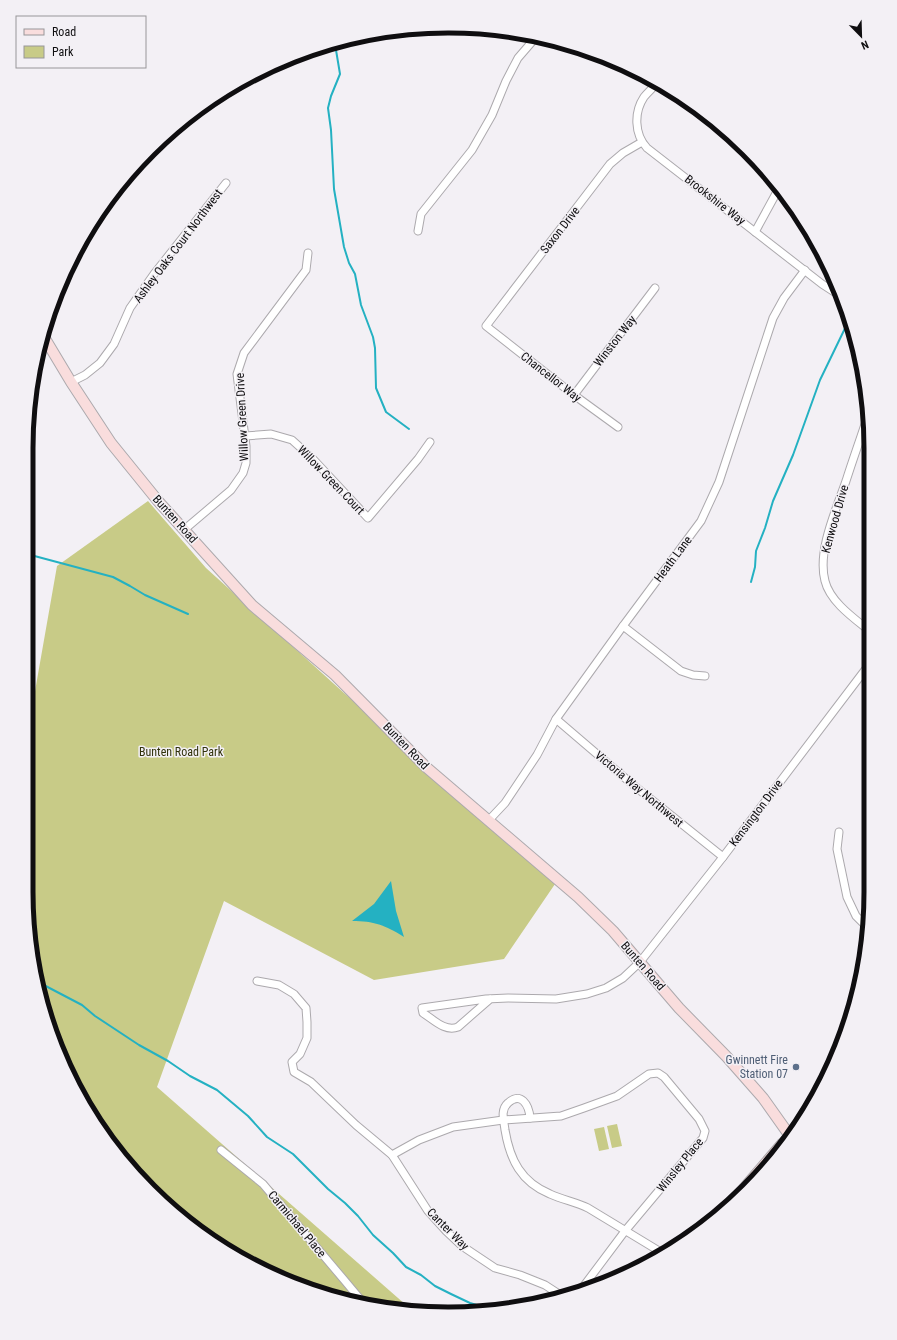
<svg xmlns="http://www.w3.org/2000/svg" width="897" height="1340" font-family="'Roboto Condensed',sans-serif">
  <rect width="100%" height="100%" fill="#f3f0f5"/>
  <g fill="#c8cb87">
    <polygon points="148,501 206,568 344,693 457,792 555,884 504,959 374,980 224,901 157,1087 414,1312 366,1306 287,1282 191,1227 131,1170 97,1126 48,1027 30,947 28,731 57,566"/>
    <polygon points="617,1124 622,1146 612,1148 607,1126"/>
    <polygon points="604,1127 609,1149 599,1151 594,1129"/>
  </g>
  <path fill="#24b1c2" d="M 391,881 L 396,911 L 404,937 C 385,925 374,921 352,921 L 374,904 Z"/>
  <g fill="none" stroke-linecap="round" stroke-linejoin="round">
    <g stroke="#24b1c2" stroke-width="2">
      <polyline points="335,44 340,74 331,96 328,108 331,130 334,189 344,247 349,263 355,274 361,305 373,337 375,348 376,388 386,412 409,429"/>
      <polyline points="27,554 113,577 130,586 145,595 188,614"/>
      <polyline points="751,582 755,567 756,551 765,528 773,501 793,455 820,380 849,320"/>
      <polyline points="38,982 82,1005 95,1016 139,1045 168,1061 190,1076 217,1090 248,1116 267,1137 293,1154 328,1189 345,1203 358,1216 373,1235 393,1253 406,1267 421,1275 435,1286 451,1294 470,1303 490,1309"/>
    </g>
    <defs>
      <g id="street">
        <path d="M 657,83 C 653,88 648,92 644,97 C 634,112 634,134 647,148 L 822,284 L 842,297"/>
        <polyline points="418,231 421,214 472,150 492,115 506,81 518,58 537,36"/>
        <polyline points="755,232 779,188"/>
        <polyline points="71,382 85,375 100,363 114,344 130,308 154,274 226,183"/>
        <polyline points="574,395 655,288"/>
        <path d="M 868,415 C 861,437 853,459 846,481 C 836,510 817,551 825,581 C 830,602 855,619 871,632"/>
        <polyline points="618,427 574,395 486,326 610,164 623,153 642,142"/>
        <polyline points="245,436 271,434 292,440 312,458 368,518 418,459 430,442"/>
        <polyline points="185,529 231,490 243,473 246,463 246,446 237,374 244,353 306,270 308,253"/>
        <polyline points="623,626 681,671 693,675 705,676"/>
        <polyline points="556,719 632,784 723,857"/>
        <polyline points="489,820 505,803 537,755 556,719 623,626 701,521 719,482 773,318 784,298 805,270"/>
        <polyline points="839,832 837,849 847,897 856,916 867,927"/>
        <polyline points="257,981 279,985 294,994 306,1008 307,1022 307,1038 300,1054 292,1062 294,1072 311,1082 356,1125 392,1155 428,1211 446,1231 462,1246 495,1268 520,1275 545,1285 562,1296"/>
        <path d="M 490,999 L 458,1027 C 445,1032 434,1020 423,1013 L 422,1008 L 486,999 L 508,998 L 556,999 L 587,994 L 606,988 L 623,978 L 640,962 L 723,857 L 871,662"/>
        <path d="M 530,1118 C 529,1105 521,1091 508,1103 C 500,1110 504,1121 505,1130 C 510,1160 521,1182 550,1194 C 563,1200 576,1202 588,1208 L 664,1254"/>
        <polyline points="221,1150 263,1184 345,1281 365,1305"/>
        <polyline points="392,1155 419,1140 453,1127 503,1120 561,1116 584,1108 617,1096 649,1074 658,1073 664,1077 699,1119 705,1131 703,1138 625,1231 580,1291"/>
      </g>
      <g id="secondary">
        <polyline points="44,337 71,382 111,443 158,501 252,605 335,675 426,767 578,897 613,931 679,1008 726,1056 763,1098 790,1136"/>
        <polyline points="734,1200 782,1144 793,1135"/>
      </g>
    </defs>
    <use href="#street" stroke="#aca9ad" stroke-width="9"/>
    <use href="#secondary" stroke="#aca9ad" stroke-width="12"/>
    <use href="#street" stroke="#fff" stroke-width="7"/>
    <use href="#secondary" stroke="#f9dddd" stroke-width="10"/>
  </g>
  <circle fill="#5c6f8a" stroke="#f3f0f5" stroke-width="1.5" cx="796" cy="1067" r="4"/>
  <g text-anchor="middle" dominant-baseline="central" stroke-width="3" stroke-linejoin="round" paint-order="stroke">
    <g font-size="12" fill="#0f0e10" stroke="#f3f0f5">
      <text transform="translate(715 200) rotate(38)">Brookshire Way</text>
      <text transform="translate(560 230) rotate(-52)">Saxon Drive</text>
      <text transform="translate(178 246) rotate(-53)">Ashley Oaks Court Northwest</text>
      <text transform="translate(615 341) rotate(-52)">Winston Way</text>
      <text transform="translate(551 377) rotate(38)">Chancellor Way</text>
      <text transform="translate(242 417) rotate(-93)">Willow Green Drive</text>
      <text transform="translate(331 480) rotate(46)">Willow Green Court</text>
      <text transform="translate(175 519) rotate(48)">Bunten Road</text>
      <text transform="translate(835 519) rotate(-74)">Kenwood Drive</text>
      <text transform="translate(673 559) rotate(-53)">Heath Lane</text>
      <text transform="translate(406 746) rotate(46)">Bunten Road</text>
      <text transform="translate(639 789) rotate(40)">Victoria Way Northwest</text>
      <text transform="translate(756 813) rotate(-53)">Kensington Drive</text>
      <text transform="translate(643 966) rotate(49)">Bunten Road</text>
      <text transform="translate(680 1165) rotate(-51)">Winsley Place</text>
      <text transform="translate(297 1224) rotate(50)">Carmichael Place</text>
      <text transform="translate(448 1229) rotate(45)">Canter Way</text>
    </g>
    <g font-size="12" fill="#31320b" stroke="#f3f0f5">
      <text x="181" y="752">Bunten Road Park</text>
    </g>
    <g font-size="12" fill="#4e5e75" stroke="#f3f0f5" text-anchor="end">
      <text x="788" y="1060">Gwinnett Fire<tspan x="788" dy="14">Station 07</tspan></text>
    </g>
  </g>
  <path d="M0 0H897V1340H0ZM448 33H449A415 415 0 0 1 864 448V892A415 415 0 0 1 449 1307H448A415 415 0 0 1 33 892V448A415 415 0 0 1 448 33Z" fill="#f3f0f5" fill-rule="evenodd"/>
  <path fill="none" stroke="#0f0e10" stroke-width="5" d="M448 33H449A415 415 0 0 1 864 448V892A415 415 0 0 1 449 1307H448A415 415 0 0 1 33 892V448A415 415 0 0 1 448 33Z"/>
  <rect x="16" y="16" width="130" height="52" fill="#f3f0f5" stroke="#989699"/>
  <rect x="24" y="29" width="20" height="6" fill="#f9dddd" stroke="#989699"/>
  <text x="52" y="36" font-size="12" fill="#0f0e10">Road</text>
  <rect x="24" y="46" width="20" height="12" fill="#c8cb87" stroke="#989699"/>
  <text x="52" y="56" font-size="12" fill="#0f0e10">Park</text>
  <g transform="translate(861 36) rotate(157)" stroke="#f3f0f5" stroke-width="3" paint-order="stroke">
  <path d="M0-3L7 15L0 10L-7 15Z" fill="#0f0e10"/>
  <text y="-6" font-size="11" font-weight="bold" text-anchor="middle" fill="#0f0e10">N</text>
  </g>
</svg>
